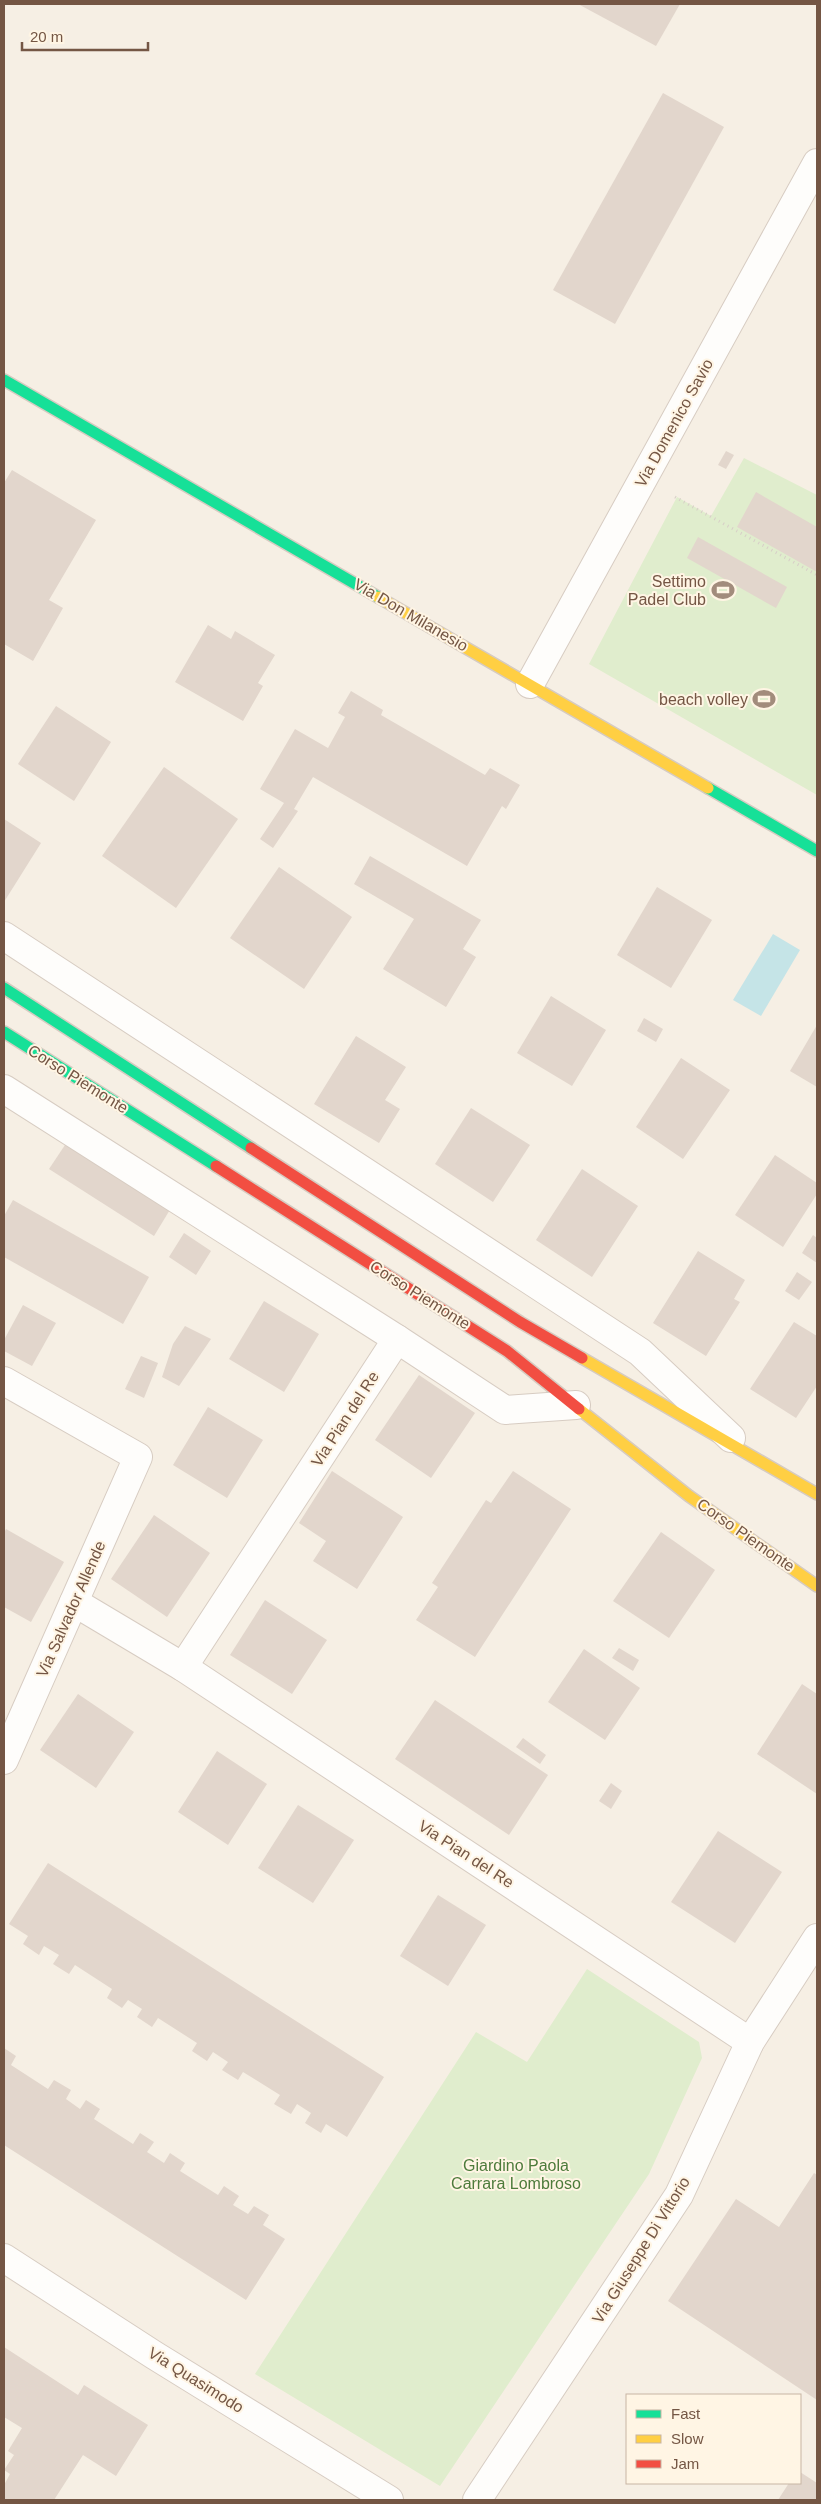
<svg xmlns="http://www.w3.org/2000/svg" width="821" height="2504" font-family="Helvetica,sans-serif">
  <rect width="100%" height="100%" fill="#f6efe4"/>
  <g fill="#e0edcd">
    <polygon points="744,458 817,495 817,795 589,664 677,497 711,516"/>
    <polygon points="587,1969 699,2042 702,2058 649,2174 440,2486 255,2374 476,2032 527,2062"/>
  </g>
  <polygon fill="#c5e4e7" points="773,934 800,950 761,1016 733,1000"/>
  <g fill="#e2d6cc">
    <polygon points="578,4 680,4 656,46"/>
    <polygon points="663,93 724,127 615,324 553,290"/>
    <polygon points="726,451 734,455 726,469 718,465"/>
    <polygon points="12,470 96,520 49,600 63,608 33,661 4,644 4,483"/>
    <polygon points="756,492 817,527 817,572 737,527"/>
    <polygon points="698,537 787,587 776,608 687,558"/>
    <polygon points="208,625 231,639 235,631 275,655 258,683 263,686 243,721 175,682"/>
    <polygon points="351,691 383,710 381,715 485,775 490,768 520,785 506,809 502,806 467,866 313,777 294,809 298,811 273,848 260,839 284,803 260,789 295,729 328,748 345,717 338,713"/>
    <polygon points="56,706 111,742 74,801 18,764"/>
    <polygon points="164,767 238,819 176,908 102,856"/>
    <polygon points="4,819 41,843 4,902"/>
    <polygon points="370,856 481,920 463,949 476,957 446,1007 383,969 414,919 354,884"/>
    <polygon points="279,867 352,917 304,989 230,938"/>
    <polygon points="657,887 712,920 671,988 617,955"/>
    <polygon points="551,996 606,1030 572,1086 517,1053"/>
    <polygon points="644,1018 663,1029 656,1042 637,1031"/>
    <polygon points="817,1025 817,1087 790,1071"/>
    <polygon points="356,1036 406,1067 385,1100 400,1109 379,1143 314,1104"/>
    <polygon points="681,1058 730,1090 683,1159 636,1127"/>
    <polygon points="471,1108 530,1145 493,1202 435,1164"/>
    <polygon points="67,1142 171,1208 154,1236 49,1169"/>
    <polygon points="775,1155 817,1183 817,1194 783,1247 735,1215"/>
    <polygon points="582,1169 638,1206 592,1277 536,1240"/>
    <polygon points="13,1200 149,1277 123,1324 4,1257 4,1216"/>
    <polygon points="184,1233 211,1251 196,1275 169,1257"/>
    <polygon points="813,1235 817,1238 817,1263 802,1253"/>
    <polygon points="698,1251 745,1280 734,1299 740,1302 706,1356 653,1323"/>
    <polygon points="797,1272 812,1282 799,1300 785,1291"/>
    <polygon points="264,1301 319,1334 284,1392 229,1359"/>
    <polygon points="23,1305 56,1323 32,1366 4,1351 4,1340"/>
    <polygon points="794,1322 817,1336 817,1386 796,1418 750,1389"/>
    <polygon points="185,1326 211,1339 179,1386 162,1377 173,1344"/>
    <polygon points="141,1356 158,1363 144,1398 125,1389"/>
    <polygon points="419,1375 475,1413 431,1478 375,1440"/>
    <polygon points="208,1407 263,1440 227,1498 173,1465"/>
    <polygon points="332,1471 403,1517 357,1589 313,1561 326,1541 299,1523"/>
    <polygon points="513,1471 571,1509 475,1657 416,1620 438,1587 432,1583 486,1500 491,1503"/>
    <polygon points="154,1515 210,1553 167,1617 111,1579"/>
    <polygon points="6,1529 64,1562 31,1622 4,1607 4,1533"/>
    <polygon points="661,1532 715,1570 669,1638 613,1601"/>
    <polygon points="265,1600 327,1640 292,1694 230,1655"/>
    <polygon points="619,1648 639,1660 633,1671 612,1658"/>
    <polygon points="584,1649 640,1688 605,1740 548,1702"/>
    <polygon points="802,1684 817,1694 817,1794 757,1754"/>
    <polygon points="78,1694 134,1732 96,1788 40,1750"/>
    <polygon points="435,1700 548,1775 509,1835 395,1759"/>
    <polygon points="523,1738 546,1755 540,1764 516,1747"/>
    <polygon points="217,1751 267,1784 228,1845 178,1812"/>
    <polygon points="611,1783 622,1791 611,1809 599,1801"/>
    <polygon points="298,1805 354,1840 313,1903 258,1868"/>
    <polygon points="718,1831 782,1872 735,1943 671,1902"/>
    <polygon points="48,1863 384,2077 347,2137 326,2124 321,2133 305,2123 311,2113 297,2104 291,2114 274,2104 280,2095 243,2072 238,2080 222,2070 228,2062 213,2052 207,2061 192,2051 197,2043 158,2018 152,2027 137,2017 142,2009 128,2000 122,2008 107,1998 112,1989 75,1965 69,1974 53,1964 59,1955 44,1946 39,1955 23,1944 28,1936 9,1924"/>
    <polygon points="438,1895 486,1925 448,1986 400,1956"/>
    <polygon points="4,2048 16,2056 11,2065 48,2089 54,2080 71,2090 66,2099 80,2109 86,2100 100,2109 94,2119 133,2144 140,2133 154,2142 147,2152 164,2163 170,2153 185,2163 180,2171 218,2195 224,2186 239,2196 233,2205 248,2214 254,2206 269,2215 263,2225 285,2239 246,2300 4,2145"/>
    <polygon points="814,2173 817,2175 817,2400 668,2301 736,2199 779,2227"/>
    <polygon points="4,2347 78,2395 84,2385 148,2425 116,2476 83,2455 54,2500 4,2500 4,2485 10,2474 4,2470 14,2455 8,2451 22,2428 4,2417"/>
    <polygon points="800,2472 817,2483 817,2500 778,2500 789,2483 800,2483"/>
  </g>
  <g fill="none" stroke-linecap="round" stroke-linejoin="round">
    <defs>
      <g id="street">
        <polyline points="530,684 817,163"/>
        <polyline points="4,936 640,1352 731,1438"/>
        <polyline points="4,1089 397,1339 505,1410 576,1405"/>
        <polyline points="4,1381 138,1457 4,1760"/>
        <polyline points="74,1602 183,1667 750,2042"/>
        <polyline points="183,1667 397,1339"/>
        <polyline points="4,2258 154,2355 389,2500"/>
        <polyline points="477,2500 679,2195 750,2042 817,1938"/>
      </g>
      <g id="fast">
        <polyline points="4,380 378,597"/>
        <polyline points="708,788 817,851"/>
        <polyline points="4,988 251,1148"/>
        <polyline points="4,1032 216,1166"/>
      </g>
      <g id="slow">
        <polyline points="378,597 708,788"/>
        <polyline points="582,1358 817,1494"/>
        <polyline points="579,1409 689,1496 817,1586"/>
      </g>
      <g id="jam">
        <polyline points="251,1148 520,1322 582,1358"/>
        <polyline points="216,1166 507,1351 579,1409"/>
      </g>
    </defs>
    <use href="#street" stroke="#d7ccc2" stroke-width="30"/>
    <use href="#fast" stroke="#d6cbc1" stroke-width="14"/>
    <use href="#slow" stroke="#d6cbc1" stroke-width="14"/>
    <use href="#jam" stroke="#d6cbc1" stroke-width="14"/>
    <polyline stroke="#d7cec7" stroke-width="3" stroke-dasharray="1 4" stroke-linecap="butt" points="675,497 817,575"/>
    <use href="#street" stroke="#fefdfb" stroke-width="28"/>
    <use href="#fast" stroke="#16e098" stroke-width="11"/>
    <use href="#slow" stroke="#ffcf43" stroke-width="11"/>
    <use href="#jam" stroke="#f24e42" stroke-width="11"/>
  </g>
  <defs>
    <symbol id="stadium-bare" viewBox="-9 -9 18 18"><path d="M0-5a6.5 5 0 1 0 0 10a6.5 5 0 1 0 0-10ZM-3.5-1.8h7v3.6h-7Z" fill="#a28c7c" stroke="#fff5e4" stroke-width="2.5" paint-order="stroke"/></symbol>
  </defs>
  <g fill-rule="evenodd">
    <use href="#stadium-bare" x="707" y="574" width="32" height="32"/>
    <use href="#stadium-bare" x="748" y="683" width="32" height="32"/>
  </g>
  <g text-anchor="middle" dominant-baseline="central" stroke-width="4" stroke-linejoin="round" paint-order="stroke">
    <g font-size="16" fill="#745644" stroke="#fff5e4">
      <text transform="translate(674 423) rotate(-61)">Via Domenico Savio</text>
      <text transform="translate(411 615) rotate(30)">Via Don Milanesio</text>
      <text transform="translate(78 1079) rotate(32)">Corso Piemonte</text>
      <text transform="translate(420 1295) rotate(32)">Corso Piemonte</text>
      <text transform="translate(345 1419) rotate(-57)">Via Pian del Re</text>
      <text transform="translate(746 1535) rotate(35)">Corso Piemonte</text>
      <text transform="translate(71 1609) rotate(-66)">Via Salvador Allende</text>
      <text transform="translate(466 1854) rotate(33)">Via Pian del Re</text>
      <text transform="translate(641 2250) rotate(-58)">Via Giuseppe Di Vittorio</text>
      <text transform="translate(196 2380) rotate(32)">Via Quasimodo</text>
    </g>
    <g font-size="16" fill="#745644" stroke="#fff5e4" text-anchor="end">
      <text x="706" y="581">Settimo<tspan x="706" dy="18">Padel Club</tspan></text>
      <text x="748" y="699">beach volley</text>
    </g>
    <g font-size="16" fill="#4d7b3b" stroke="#fff5e4">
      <text x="516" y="2165">Giardino Paola<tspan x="516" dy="18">Carrara Lombroso</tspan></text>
    </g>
  </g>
  <rect width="821" height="2504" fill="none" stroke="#745644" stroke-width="10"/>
  <rect x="626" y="2394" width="175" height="90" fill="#fff5e4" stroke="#c7b5a4"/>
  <rect x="636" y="2410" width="25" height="8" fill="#16e098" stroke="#c7b5a4"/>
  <text x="671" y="2419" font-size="15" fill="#745644">Fast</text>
  <rect x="636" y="2435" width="25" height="8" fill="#ffcf43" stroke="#c7b5a4"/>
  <text x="671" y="2444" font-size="15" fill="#745644">Slow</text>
  <rect x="636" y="2460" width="25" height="8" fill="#f24e42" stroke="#c7b5a4"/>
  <text x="671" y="2469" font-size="15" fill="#745644">Jam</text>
  <path d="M22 42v8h126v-8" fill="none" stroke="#745644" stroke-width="2.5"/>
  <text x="30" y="42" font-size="15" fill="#745644" stroke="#fff5e4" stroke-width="4" paint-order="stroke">20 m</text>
</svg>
